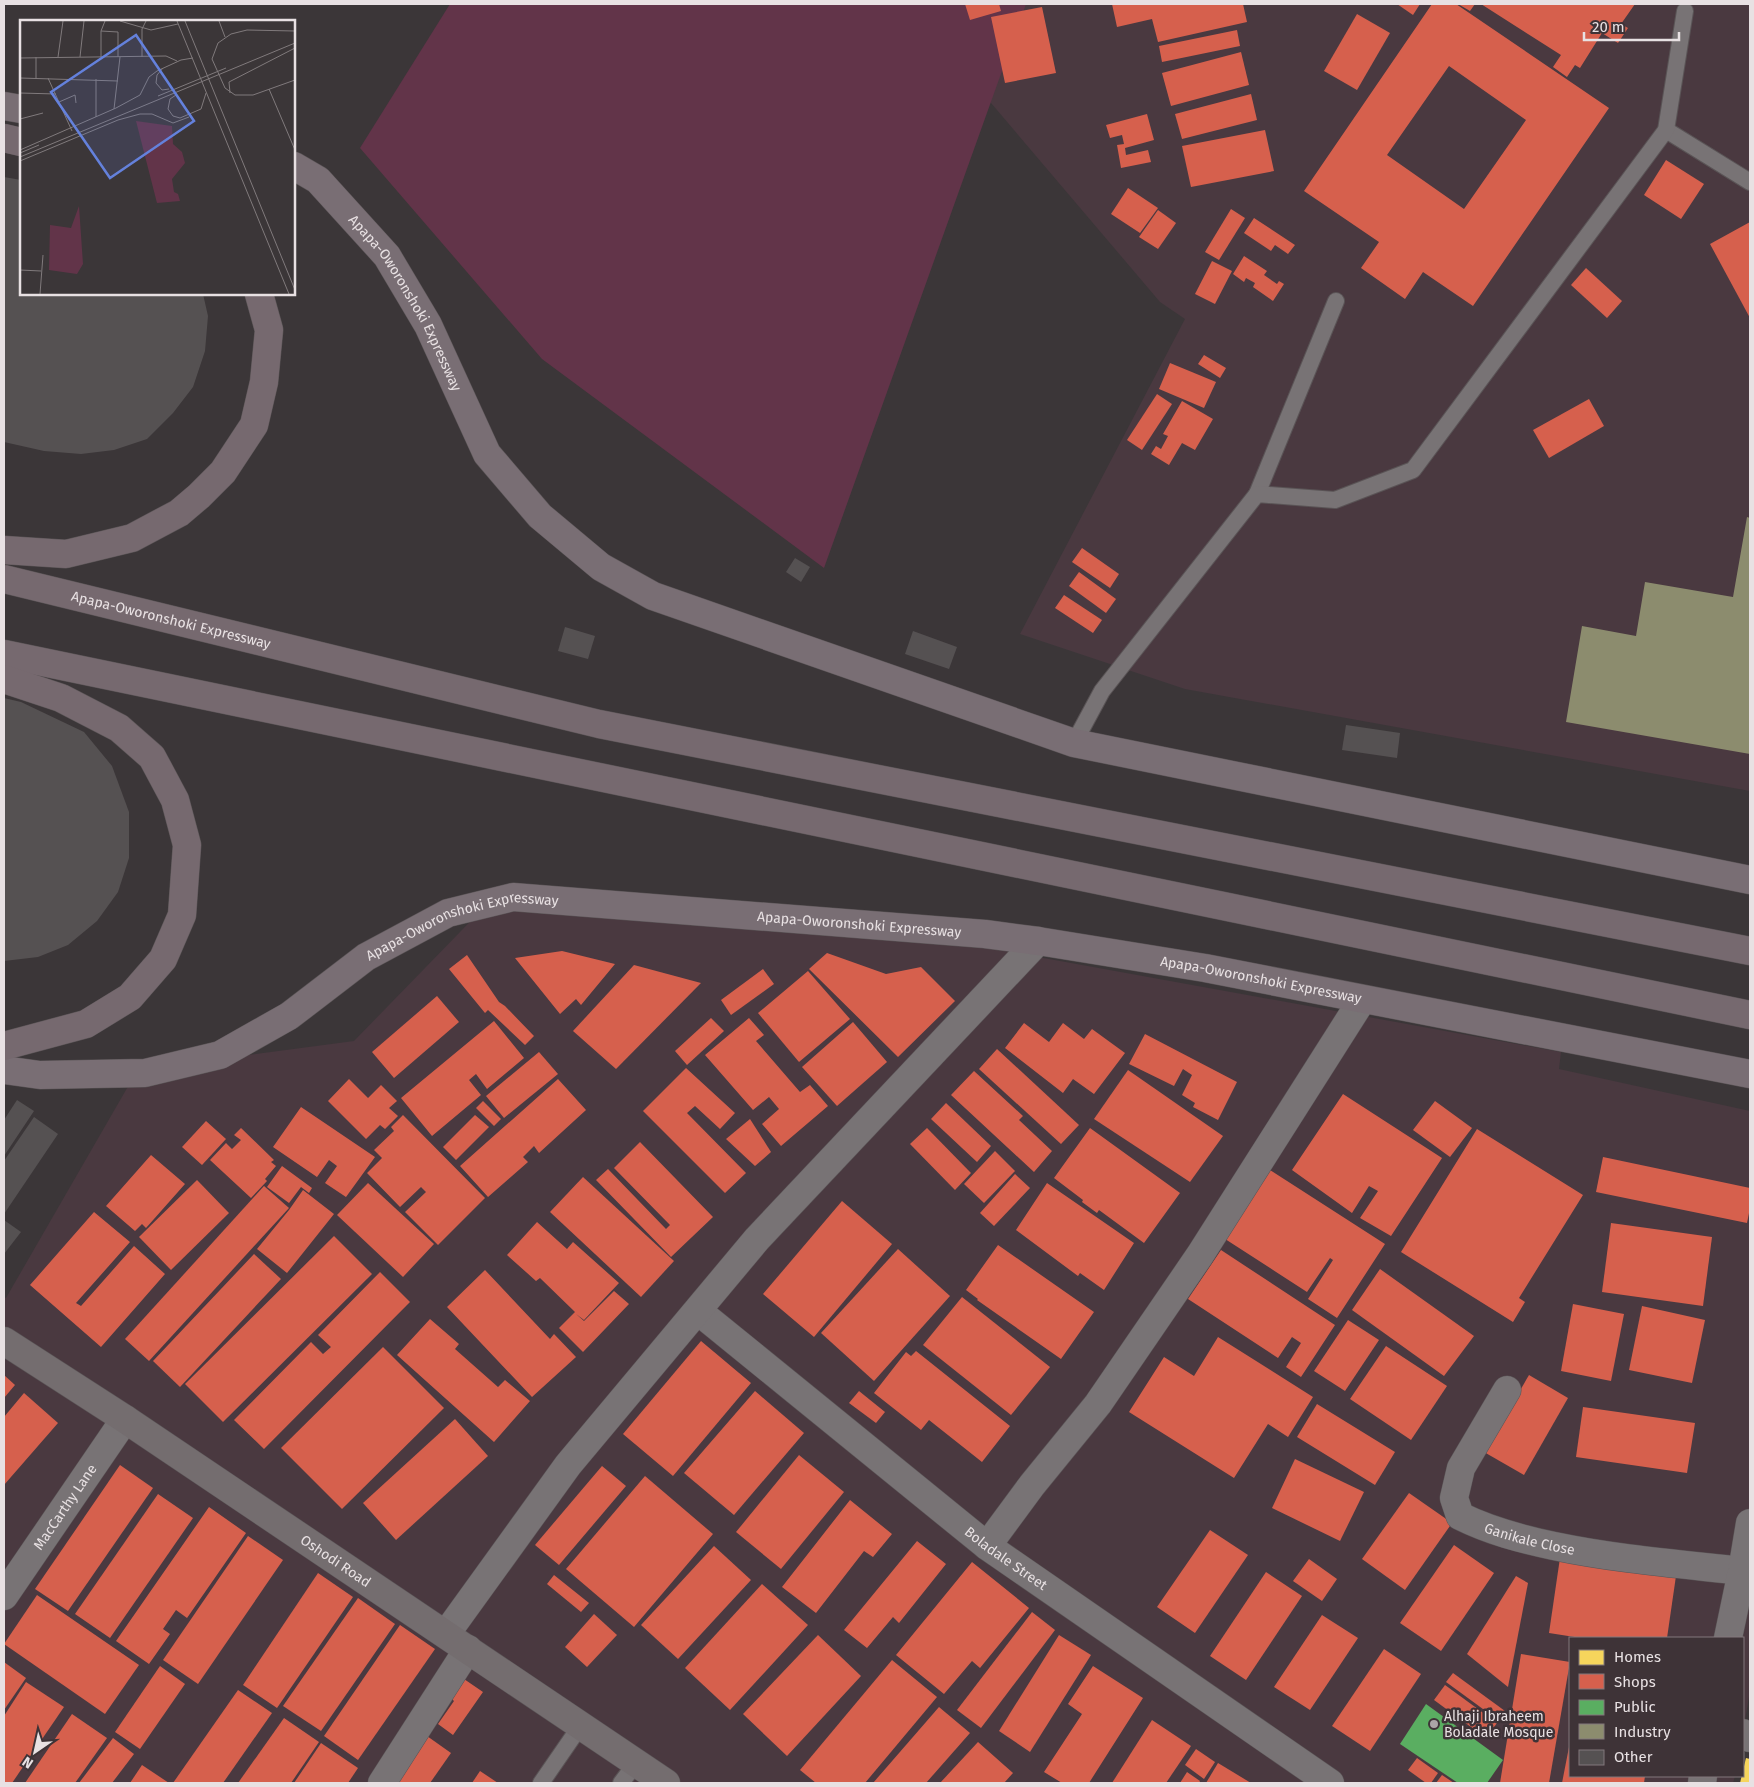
<svg xmlns="http://www.w3.org/2000/svg" width="1754" height="1787" font-family="'Fira Sans',sans-serif">
  <rect width="100%" height="100%" fill="#3b3638"/>
  <g fill="#4a3940">
    <polygon points="950,4 1750,4 1750,791 1185,689 1020,634 1185,319 1160,302 952,57"/>
    <polygon points="496,895 802,914 1561,1052 1559,1069 1750,1111 1750,1691 1743,1732 1743,1638 1570,1638 1570,1776 1735,1776 1733,1783 4,1783 4,1297 6,1298 130,1083 188,1063 354,1041"/>
  </g>
  <polygon fill="#623449" points="450,4 1026,4 824,568 542,359 360,148"/>
  <polygon fill="#f6d55c" points="1746,1758 1750,1759 1750,1783 1740,1783"/>
  <g fill="#d6604d" fill-rule="evenodd">
    <polygon points="965,4 999,4 1001,11 970,20"/>
    <polygon points="1112,4 1243,4 1247,22 1158,42 1152,19 1117,27"/>
    <polygon points="1397,4 1420,4 1413,15"/>
    <path d="M 1432,4 L 1456,4 L 1609,108 L 1473,306 L 1423,272 L 1405,299 L 1361,268 L 1379,242 L 1304,191 ZM 1449,66 L 1526,120 L 1464,209 L 1387,155 Z"/>
    <polygon points="1458,4 1475,4 1470,11"/>
    <polygon points="1481,4 1635,4 1621,24 1628,28 1618,43 1602,33 1580,68 1575,65 1567,77 1553,67 1561,55"/>
    <polygon points="1042,7 1056,73 1005,83 991,17"/>
    <polygon points="1357,14 1390,33 1357,90 1324,71"/>
    <polygon points="1237,30 1240,46 1162,62 1159,46"/>
    <polygon points="1241,52 1249,85 1171,106 1162,73"/>
    <polygon points="1251,94 1257,120 1182,139 1175,114"/>
    <polygon points="1147,114 1154,140 1125,148 1126,155 1148,150 1151,162 1121,168 1117,145 1124,144 1122,135 1110,138 1106,125"/>
    <polygon points="1265,130 1274,171 1191,187 1182,146"/>
    <polygon points="1666,160 1704,184 1681,219 1644,195"/>
    <polygon points="1128,188 1158,208 1140,233 1111,214"/>
    <polygon points="1231,209 1245,218 1219,260 1205,252"/>
    <polygon points="1158,210 1176,223 1158,249 1139,237"/>
    <polygon points="1254,218 1295,245 1288,254 1275,245 1271,251 1244,233"/>
    <polygon points="1750,222 1750,318 1710,244"/>
    <polygon points="1244,256 1267,271 1264,275 1277,284 1279,281 1284,284 1273,301 1253,287 1255,283 1246,278 1244,282 1233,274"/>
    <polygon points="1212,261 1232,271 1215,304 1195,294"/>
    <polygon points="1586,268 1622,301 1607,318 1571,285"/>
    <polygon points="1204,355 1226,368 1220,378 1198,364"/>
    <polygon points="1170,363 1216,382 1204,408 1159,389"/>
    <polygon points="1157,394 1172,404 1142,450 1127,440"/>
    <polygon points="1589,399 1604,426 1549,458 1533,430"/>
    <polygon points="1182,401 1213,419 1195,450 1182,443 1169,465 1151,454 1156,446 1161,449 1168,436 1163,434"/>
    <polygon points="1082,548 1119,574 1110,588 1072,562"/>
    <polygon points="1079,572 1116,599 1106,613 1069,586"/>
    <polygon points="1064,595 1102,620 1093,633 1055,608"/>
    <polygon points="562,951 615,964 581,1005 576,999 560,1014 515,958"/>
    <polygon points="827,953 886,974 921,967 955,1001 898,1057 809,969"/>
    <polygon points="467,955 499,1002 505,1006 534,1036 525,1045 488,1010 485,1013 449,969"/>
    <polygon points="634,965 701,983 616,1069 573,1031"/>
    <polygon points="763,969 774,984 731,1015 721,1000"/>
    <polygon points="808,971 850,1019 799,1062 758,1013"/>
    <polygon points="437,996 459,1022 394,1078 372,1052"/>
    <polygon points="711,1018 724,1031 687,1065 675,1051"/>
    <polygon points="749,1018 764,1035 756,1041 800,1092 810,1085 828,1106 781,1146 762,1124 779,1109 769,1097 753,1110 705,1055"/>
    <polygon points="494,1021 524,1058 487,1089 476,1074 469,1080 481,1095 432,1136 401,1098"/>
    <polygon points="853,1022 887,1062 837,1106 802,1067"/>
    <polygon points="1024,1023 1049,1042 1063,1023 1084,1039 1092,1029 1125,1053 1094,1094 1073,1079 1063,1093 1005,1048"/>
    <polygon points="1145,1034 1237,1082 1218,1120 1193,1107 1195,1103 1182,1095 1192,1075 1183,1069 1174,1086 1129,1064"/>
    <polygon points="997,1049 1079,1125 1061,1144 979,1069"/>
    <polygon points="539,1052 558,1074 504,1118 486,1096"/>
    <polygon points="686,1068 735,1113 720,1129 695,1106 687,1113 746,1173 725,1193 643,1111"/>
    <polygon points="1128,1070 1223,1136 1190,1182 1094,1119"/>
    <polygon points="974,1071 1023,1116 1019,1120 1052,1151 1034,1172 951,1095"/>
    <polygon points="349,1079 368,1098 381,1085 397,1101 389,1108 398,1116 385,1129 380,1125 366,1139 328,1101"/>
    <polygon points="558,1079 586,1110 539,1153 534,1146 523,1157 528,1162 488,1197 460,1166"/>
    <polygon points="1343,1094 1442,1158 1391,1236 1360,1218 1378,1191 1369,1186 1352,1213 1292,1170"/>
    <polygon points="483,1101 501,1119 494,1126 476,1108"/>
    <polygon points="1435,1101 1472,1128 1450,1157 1413,1130"/>
    <polygon points="946,1103 991,1146 977,1162 931,1119"/>
    <polygon points="301,1107 375,1157 346,1197 325,1183 337,1166 329,1160 317,1177 273,1147"/>
    <polygon points="403,1115 485,1198 438,1245 405,1212 426,1192 421,1187 400,1207 367,1173 382,1158 374,1150 394,1131 391,1127"/>
    <polygon points="475,1115 489,1127 456,1160 443,1147"/>
    <polygon points="750,1119 771,1152 755,1166 726,1139"/>
    <polygon points="206,1121 226,1139 202,1165 182,1147"/>
    <polygon points="241,1128 274,1160 271,1162 276,1166 265,1179 267,1181 251,1198 210,1160 226,1143 232,1149 241,1140 234,1135"/>
    <polygon points="927,1128 971,1173 955,1190 910,1144"/>
    <polygon points="1090,1128 1180,1193 1144,1243 1099,1210 1097,1213 1082,1202 1083,1200 1054,1178"/>
    <polygon points="1477,1129 1583,1195 1519,1298 1525,1302 1513,1322 1401,1252"/>
    <polygon points="640,1142 713,1217 671,1257 596,1180 608,1169 666,1229 670,1225 614,1168"/>
    <polygon points="995,1151 1015,1171 984,1203 964,1184"/>
    <polygon points="151,1155 185,1184 146,1228 142,1224 135,1231 106,1206"/>
    <polygon points="1603,1157 1750,1188 1750,1208 1747,1223 1596,1192"/>
    <polygon points="282,1166 312,1188 309,1193 301,1187 289,1203 267,1187"/>
    <polygon points="1267,1168 1385,1244 1337,1318 1308,1299 1333,1260 1330,1258 1307,1292 1222,1237"/>
    <polygon points="1015,1174 1030,1188 994,1226 980,1213"/>
    <polygon points="583,1177 674,1261 641,1297 550,1212"/>
    <polygon points="197,1180 229,1213 171,1270 139,1237"/>
    <polygon points="368,1183 434,1244 403,1277 337,1215"/>
    <polygon points="1047,1183 1134,1243 1104,1290 1080,1273 1078,1276 1016,1230"/>
    <polygon points="264,1186 289,1208 149,1361 125,1339"/>
    <polygon points="303,1190 334,1214 287,1273 257,1249 289,1210"/>
    <polygon points="842,1201 892,1244 814,1337 763,1294"/>
    <polygon points="94,1212 130,1242 76,1303 81,1306 134,1246 165,1274 101,1347 30,1285"/>
    <polygon points="537,1222 567,1249 573,1242 619,1283 584,1320 576,1314 584,1321 582,1323 614,1291 629,1304 583,1352 559,1328 575,1312 540,1278 536,1281 507,1255"/>
    <polygon points="1611,1223 1712,1237 1703,1306 1602,1292"/>
    <polygon points="334,1236 372,1274 223,1422 185,1384"/>
    <polygon points="998,1245 1094,1312 1061,1359 977,1300 978,1299 966,1290"/>
    <polygon points="898,1249 950,1296 874,1381 821,1333"/>
    <polygon points="1221,1250 1335,1325 1301,1377 1286,1367 1301,1343 1292,1337 1278,1358 1188,1299"/>
    <polygon points="254,1254 281,1279 180,1387 153,1361"/>
    <polygon points="1380,1269 1474,1336 1444,1376 1352,1310"/>
    <polygon points="485,1270 550,1339 554,1334 576,1357 532,1397 447,1307"/>
    <polygon points="380,1272 410,1302 264,1449 234,1420 311,1342 323,1354 331,1347 318,1335"/>
    <polygon points="962,1297 1050,1367 1011,1415 923,1345"/>
    <polygon points="1573,1304 1624,1314 1611,1381 1561,1371"/>
    <polygon points="1642,1306 1705,1320 1692,1383 1629,1370"/>
    <polygon points="430,1319 459,1344 455,1349 498,1387 505,1380 530,1401 494,1442 397,1355"/>
    <polygon points="1348,1320 1379,1340 1345,1391 1314,1371"/>
    <polygon points="1218,1337 1313,1397 1288,1437 1268,1424 1234,1478 1129,1412 1164,1357 1194,1376"/>
    <polygon points="701,1341 751,1383 673,1476 623,1434"/>
    <polygon points="1386,1346 1447,1386 1411,1440 1350,1399"/>
    <polygon points="383,1347 444,1408 342,1509 281,1448"/>
    <polygon points="916,1351 1010,1426 982,1462 929,1420 921,1430 874,1393 906,1352 911,1356"/>
    <polygon points="4,1375 15,1385 4,1398"/>
    <polygon points="1529,1375 1568,1398 1524,1475 1484,1452"/>
    <polygon points="755,1391 804,1433 734,1515 684,1473"/>
    <polygon points="859,1391 885,1412 876,1423 849,1403"/>
    <polygon points="24,1393 58,1423 4,1485 4,1417"/>
    <polygon points="1317,1404 1395,1452 1375,1485 1297,1437"/>
    <polygon points="1583,1407 1695,1423 1687,1473 1576,1457"/>
    <polygon points="455,1419 488,1456 396,1540 363,1503"/>
    <polygon points="799,1455 844,1492 781,1569 736,1532"/>
    <polygon points="1295,1459 1364,1492 1340,1541 1272,1508"/>
    <polygon points="120,1465 153,1488 68,1611 35,1589"/>
    <polygon points="602,1466 626,1486 559,1565 535,1545"/>
    <polygon points="645,1476 713,1534 634,1627 566,1569"/>
    <polygon points="1409,1493 1452,1523 1405,1590 1362,1559"/>
    <polygon points="158,1494 193,1518 110,1638 75,1614"/>
    <polygon points="850,1500 892,1534 873,1557 864,1551 816,1613 782,1587"/>
    <polygon points="209,1507 246,1533 187,1618 176,1610 163,1629 170,1634 149,1664 116,1641"/>
    <polygon points="1210,1530 1248,1555 1195,1633 1157,1607"/>
    <polygon points="248,1536 283,1560 198,1684 163,1660"/>
    <polygon points="917,1541 946,1564 899,1623 893,1617 867,1648 844,1630"/>
    <polygon points="1454,1545 1494,1573 1441,1651 1400,1623"/>
    <polygon points="714,1546 751,1580 678,1659 641,1625"/>
    <polygon points="1561,1551 1677,1569 1667,1638 1581,1638 1549,1633"/>
    <polygon points="1309,1559 1337,1579 1322,1601 1293,1581"/>
    <polygon points="972,1562 1029,1608 980,1668 972,1661 944,1694 896,1655"/>
    <polygon points="1266,1572 1302,1596 1246,1680 1210,1656"/>
    <polygon points="318,1573 353,1597 277,1708 243,1685"/>
    <polygon points="554,1575 589,1603 581,1612 547,1584"/>
    <polygon points="1516,1576 1528,1583 1508,1687 1467,1654"/>
    <polygon points="762,1584 808,1625 730,1710 685,1668"/>
    <polygon points="37,1595 139,1665 105,1714 4,1644"/>
    <polygon points="358,1598 395,1624 321,1731 283,1706"/>
    <polygon points="1032,1612 1055,1630 981,1728 957,1710"/>
    <polygon points="594,1614 617,1635 587,1667 565,1647"/>
    <polygon points="1322,1615 1358,1638 1310,1710 1274,1687"/>
    <polygon points="400,1625 435,1649 358,1760 324,1736"/>
    <polygon points="818,1635 861,1676 787,1756 743,1714"/>
    <polygon points="1059,1635 1091,1655 1030,1752 999,1731"/>
    <polygon points="1384,1649 1421,1674 1370,1751 1332,1726"/>
    <polygon points="1521,1654 1570,1662 1549,1783 1500,1783"/>
    <polygon points="892,1660 937,1697 865,1783 816,1783 800,1770"/>
    <polygon points="4,1662 26,1678 4,1710"/>
    <polygon points="160,1666 185,1684 140,1749 115,1732"/>
    <polygon points="1093,1666 1143,1698 1089,1783 1062,1783 1044,1772 1082,1714 1068,1704"/>
    <polygon points="1453,1673 1505,1711 1498,1720 1446,1682"/>
    <polygon points="464,1679 483,1692 453,1735 438,1724 454,1701 451,1698"/>
    <polygon points="26,1682 64,1707 12,1783 4,1783 4,1716"/>
    <polygon points="1445,1685 1497,1723 1486,1738 1434,1700"/>
    <polygon points="238,1690 272,1713 223,1783 173,1783"/>
    <polygon points="939,1707 970,1733 926,1783 873,1783"/>
    <polygon points="72,1714 107,1738 75,1783 25,1783"/>
    <polygon points="284,1718 319,1742 291,1783 238,1783"/>
    <polygon points="1152,1720 1191,1746 1166,1783 1112,1783"/>
    <polygon points="427,1736 451,1753 430,1783 394,1783"/>
    <polygon points="113,1738 134,1754 112,1783 79,1783"/>
    <polygon points="978,1742 1013,1773 1004,1783 940,1783"/>
    <polygon points="321,1743 358,1768 348,1783 294,1783"/>
    <polygon points="1569,1747 1570,1776 1645,1776 1644,1783 1562,1783"/>
    <polygon points="1196,1749 1215,1762 1204,1779 1185,1765"/>
    <polygon points="1417,1758 1438,1773 1431,1783 1426,1783 1408,1770"/>
    <polygon points="1218,1763 1251,1783 1206,1783"/>
    <polygon points="142,1765 169,1783 130,1783"/>
    <polygon points="480,1771 498,1783 472,1783"/>
    <polygon points="1187,1772 1200,1781 1199,1783 1180,1783"/>
    <polygon points="1442,1775 1454,1783 1436,1783"/>
  </g>
  <polygon fill="#5aae61" points="1426,1704 1503,1760 1487,1783 1458,1783 1400,1744"/>
  <polygon fill="#8c8c6e" points="1747,517 1750,518 1750,754 1566,722 1582,626 1636,636 1645,582 1733,597"/>
  <g fill="#555152">
    <polygon points="4,177 21,180 21,294 203,294 208,316 205,351 193,387 173,413 147,439 114,450 81,454 44,451 4,442"/>
    <polygon points="795,558 810,567 801,582 786,572"/>
    <polygon points="565,627 595,636 588,659 558,651"/>
    <polygon points="913,631 957,647 949,669 905,654"/>
    <polygon points="4,698 21,702 84,732 112,766 129,812 129,858 118,892 97,921 68,945 38,957 4,961"/>
    <polygon points="1346,725 1400,733 1397,758 1342,750"/>
    <polygon points="17,1100 34,1111 4,1156 4,1120"/>
    <polygon points="34,1117 58,1134 4,1214 4,1161"/>
    <polygon points="4,1220 21,1232 4,1254"/>
  </g>
  <g fill="none" stroke-linecap="round" stroke-linejoin="round">
    <defs>
      <g id="lane">
        <polyline points="1666,130 1750,182"/>
        <polyline points="1257,494 1336,301"/>
        <polyline points="1074,743 1102,691 1257,494 1335,500 1413,470 1666,130 1685,11"/>
        <polyline points="541,1783 581,1725"/>
        <polyline points="621,1783 636,1763"/>
      </g>
      <g id="street">
        <path id="s1" d="M 698,1311 L 987,1546 L 1330,1783"/>
        <path id="s2" d="M 1507,1390 L 1461,1468 L 1454,1498 L 1460,1516 C 1490,1531 1521,1539 1554,1546 C 1616,1559 1679,1564 1742,1571"/>
        <polyline points="987,1546 1032,1485 1098,1404 1200,1255 1362,1000"/>
        <path id="s3" d="M 4,1596 L 125,1419"/>
        <polyline points="446,1634 568,1465 757,1239 1038,941"/>
        <polyline points="1728,1638 1742,1571 1750,1523"/>
        <polyline points="1743,1733 1750,1738"/>
        <polyline points="382,1783 468,1649"/>
        <polyline points="1702,1783 1703,1776"/>
      </g>
      <g id="secondary">
        <path id="s4" d="M 4,1341 L 125,1419 L 666,1783"/>
      </g>
      <g id="primary">
        <polyline points="4,106 21,109"/>
        <path id="s5" d="M 294,166 L 318,180 L 387,256 L 428,325 L 487,454 L 540,516 L 601,567 L 653,596 L 1074,743 L 1750,880"/>
        <path id="s6" d="M 4,1070 L 40,1075 L 145,1073 L 220,1055 L 289,1016 L 366,957 L 448,913 L 513,897 L 985,934 L 1038,941 L 1205,968 L 1750,1074"/>
      </g>
      <g id="highway">
        <polyline points="4,138 21,142"/>
        <polyline points="4,550 66,554 132,538 179,513 199,496 223,472 254,425 264,382 269,330 259,294"/>
        <path id="s7" d="M 4,579 L 599,724 L 1750,951"/>
        <polyline points="4,654 1750,1015"/>
        <polyline points="4,679 61,698 119,728 152,757 175,800 187,845 182,915 163,959 130,997 86,1024 4,1046"/>
      </g>
    </defs>
    <use href="#lane" stroke="#5a5456" stroke-width="18"/>
    <use href="#street" stroke="#5a5456" stroke-width="29"/>
    <use href="#secondary" stroke="#5a5456" stroke-width="29"/>
    <use href="#primary" stroke="#5a5456" stroke-width="29"/>
    <use href="#highway" stroke="#5a5456" stroke-width="29"/>
    <use href="#lane" stroke="#787375" stroke-width="16"/>
    <use href="#street" stroke="#787375" stroke-width="28"/>
    <use href="#secondary" stroke="#746d6f" stroke-width="28"/>
    <use href="#primary" stroke="#796e74" stroke-width="28"/>
    <use href="#highway" stroke="#76696f" stroke-width="28"/>
  </g>
  <circle fill="#aba5a7" stroke="#3e3337" stroke-width="2" cx="1434" cy="1724" r="5"/>
  <g text-anchor="middle" dominant-baseline="central" stroke-width="5" stroke-linejoin="round" paint-order="stroke">
    <g font-size="14" fill="#e8e1e3" stroke="#3e3337">
      <text stroke="none"><textPath href="#s5" startOffset="180">Apapa-Oworonshoki Expressway</textPath></text>
      <text stroke="none"><textPath href="#s7" startOffset="172">Apapa-Oworonshoki Expressway</textPath></text>
      <text stroke="none"><textPath href="#s6" startOffset="902">Apapa-Oworonshoki Expressway</textPath></text>
      <text stroke="none"><textPath href="#s6" startOffset="498">Apapa-Oworonshoki Expressway</textPath></text>
      <text stroke="none"><textPath href="#s6" startOffset="1308">Apapa-Oworonshoki Expressway</textPath></text>
      <text stroke="none"><textPath href="#s3" startOffset="108">MacCarthy Lane</textPath></text>
      <text stroke="none"><textPath href="#s2" startOffset="214">Ganikale Close</textPath></text>
      <text stroke="none"><textPath href="#s1" startOffset="395">Boladale Street</textPath></text>
      <text stroke="none"><textPath href="#s4" startOffset="398">Oshodi Road</textPath></text>
    </g>
    <g font-size="14" fill="#e8e1e3" stroke="#3e3337" text-anchor="start">
      <text x="1444" y="1716">Alhaji Ibraheem<tspan x="1444" dy="16">Boladale Mosque</tspan></text>
    </g>
  </g>
  <g transform="translate(20 20)">
    <rect width="275" height="275" fill="#3b3638"/>
    <path d="M 116,101 L 152,106 L 153,124 L 162,132 L 165,143 L 152,159 L 154,172 L 158,174 L 160,181 L 137,183 ZM 59,186 L 63,244 L 57,254 L 29,250 L 30,205 L 51,208 Z" fill="#623449"/>
    <path fill="none" stroke="#807a7c" stroke-width="1" d="M 100,1 L 131,10 L 158,4M 157,1 L 269,274M 165,1 L 275,270M 199,1 L 205,17M 81,11 L 98,12 L 98,37M 275,11 L 227,10 L 211,14 L 198,23 L 192,39 L 205,68 L 215,75 L 233,75 L 275,60M 38,37 L 43,1M 60,37 L 64,1M 81,37 L 81,11 L 85,1M 122,37 L 122,9 L 126,1M 0,38 L 146,36 L 157,41M 143,48 L 137,55 L 136,63 L 142,70 L 149,69M 0,58 L 98,61M 16,58 L 16,37M 28,58 L 52,111M 249,69 L 275,130M 0,73 L 36,74M 210,73 L 209,62 L 275,28M 156,75 L 150,79 L 148,89 L 153,96 L 160,98 L 181,89 L 186,73M 138,76 L 206,48M 39,82 L 55,75 L 56,83M 94,89 L 100,37M 76,97 L 76,59M 0,99 L 23,93M 0,130 L 96,88 L 120,75 L 129,57 L 137,51 L 161,40 L 173,38M 0,133 L 19,125M 0,137 L 275,23M 0,141 L 98,100 L 120,94 L 132,94 L 153,103 L 169,97M 0,250 L 21,251M 20,274 L 23,235"/>
    <path fill="#6481dc" fill-opacity="0.15" stroke="#6481dc" stroke-width="2.5" d="M 116,15 L 174,101 L 90,158 L 31,72 Z"/>
    <rect width="275" height="275" fill="none" stroke="#e8e1e3" stroke-width="2.5"/>
  </g>
  <rect width="1754" height="1787" fill="none" stroke="#e8e1e3" stroke-width="10"/>
  <rect x="1569" y="1637" width="175" height="140" fill="#3e3337" stroke="#82797c"/>
  <rect x="1579" y="1650" width="25" height="15" fill="#f6d55c" stroke="#82797c"/>
  <text x="1614" y="1662" font-size="15" fill="#e8e1e3">Homes</text>
  <rect x="1579" y="1674" width="25" height="15" fill="#d6604d" stroke="#82797c"/>
  <text x="1614" y="1687" font-size="15" fill="#e8e1e3">Shops</text>
  <rect x="1579" y="1700" width="25" height="15" fill="#5aae61" stroke="#82797c"/>
  <text x="1614" y="1712" font-size="15" fill="#e8e1e3">Public</text>
  <rect x="1579" y="1724" width="25" height="15" fill="#8c8c6e" stroke="#82797c"/>
  <text x="1614" y="1737" font-size="15" fill="#e8e1e3">Industry</text>
  <rect x="1579" y="1750" width="25" height="15" fill="#555152" stroke="#82797c"/>
  <text x="1614" y="1762" font-size="15" fill="#e8e1e3">Other</text>
  <g transform="translate(35 1752) rotate(214)" stroke="#3e3337" stroke-width="4" paint-order="stroke">
  <path d="M0-4L9 19L0 12L-9 19Z" fill="#e8e1e3"/>
  <text y="-8" font-size="14" font-weight="bold" text-anchor="middle" fill="#e8e1e3">N</text>
  </g>
  <path d="M1584 32v8h95v-8" fill="none" stroke="#e8e1e3" stroke-width="2.5"/>
  <text x="1592" y="32" font-size="15" fill="#e8e1e3" stroke="#3e3337" stroke-width="4" paint-order="stroke">20 m</text>
</svg>
